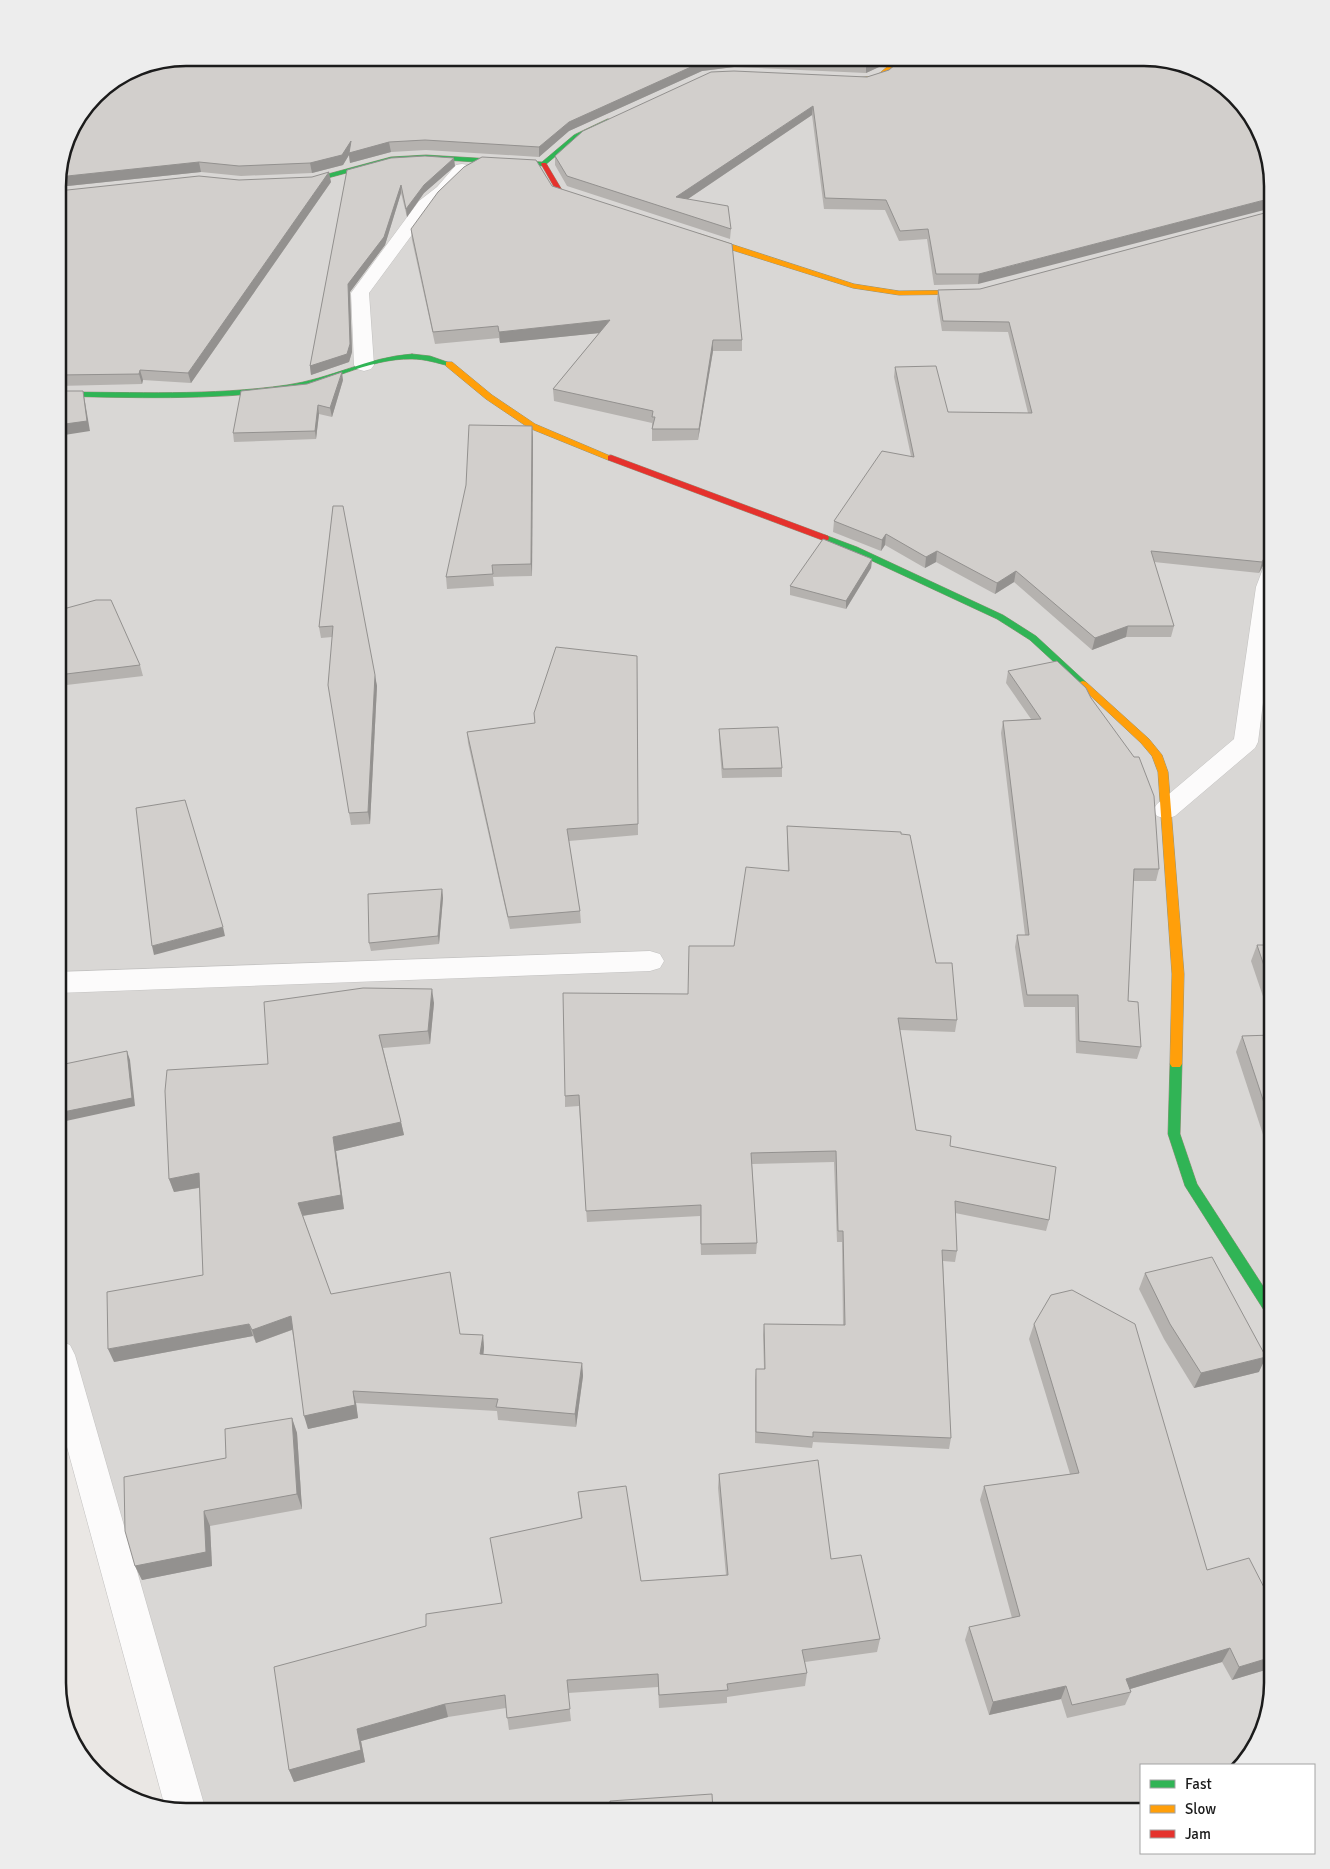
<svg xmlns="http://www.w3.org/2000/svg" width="1330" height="1869" font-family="Signika,sans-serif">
  <rect width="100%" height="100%" fill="#eae7e4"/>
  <polygon fill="#d9d7d5" points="186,58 1152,58 1272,186 1272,1683 1255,1747 1237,1765 1141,1765 1141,1811 189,1811 58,1340 58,177 71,129 101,90 137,67"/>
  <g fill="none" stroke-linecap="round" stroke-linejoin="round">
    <defs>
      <g id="street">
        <polygon points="462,164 468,165 470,169 468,173 449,195 431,209 369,293 374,365 371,369 364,371 357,369 354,365 351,293 419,201 437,187 456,165"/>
        <polygon points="1272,564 1272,632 1258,742 1255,748 1175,816 1166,819 1157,816 1153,810 1157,804 1234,739 1256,587 1264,566"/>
        <polygon points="650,951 660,954 664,961 660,968 650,971 58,993 58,972"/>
        <polygon points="58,1340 70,1345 75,1355 206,1811 178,1811 165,1807 58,1414"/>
      </g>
      <g id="fast">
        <polygon points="608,119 613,120 578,137 544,166 426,159 391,161 313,182 293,183 290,181 293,179 313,178 391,157 426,155 542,162 574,135"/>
        <path d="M 412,354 L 430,356 L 453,364 L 449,366 C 437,363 425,359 412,359 C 367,358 326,385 283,391 C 209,400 132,398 58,396 L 58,392 C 134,392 211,396 287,385 C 330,379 368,357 412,354 Z"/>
        <polygon points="825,535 857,547 1003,615 1036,636 1088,684 1083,687 1080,686 1030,640 997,619 851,551 822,540 822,536"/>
        <polygon points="1176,1059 1180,1061 1182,1064 1180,1134 1197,1184 1272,1300 1272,1317 1267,1315 1185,1186 1168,1134 1170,1064 1172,1061"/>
      </g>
      <g id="slow">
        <polygon points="898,58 904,58 880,79 853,82 850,80 853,78 876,76"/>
        <polygon points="694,234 700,234 854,284 899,291 975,290 979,292 975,294 899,295 853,288 694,238"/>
        <polygon points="446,362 452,362 492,395 535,424 615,458 614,460 608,460 529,428 486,399 446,366"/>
        <polygon points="1083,681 1086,682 1149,739 1162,755 1168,772 1184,974 1182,1064 1180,1067 1172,1067 1170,1064 1172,974 1158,772 1152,756 1141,743 1080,686 1078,684 1080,682"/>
      </g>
      <g id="jam">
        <polygon points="542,163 546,163 562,190 591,200 591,202 557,192 541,164"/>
        <polygon points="611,455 828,536 829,538 828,540 822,540 608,460 608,456"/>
      </g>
    </defs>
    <use href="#street" stroke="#c2c1c0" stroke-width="1"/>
    <use href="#fast" stroke="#94937c" stroke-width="1"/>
    <use href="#slow" stroke="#94937c" stroke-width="1"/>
    <use href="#jam" stroke="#94937c" stroke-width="1"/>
    <use href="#street" fill="#fcfbfb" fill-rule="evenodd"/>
    <use href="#fast" fill="#30b455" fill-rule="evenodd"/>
    <use href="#slow" fill="#ff9f0a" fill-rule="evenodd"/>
    <use href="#jam" fill="#e5322d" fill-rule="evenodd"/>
  </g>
  <g fill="#b5b2af">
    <polygon points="186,58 890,58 879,67 866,73 734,67 702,71 569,131 539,157 426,150 391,152 350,163 349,155 343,165 312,173 241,176 201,172 58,187"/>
    <polygon points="1152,58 978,284 934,285 927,239 899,241 885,210 824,209 812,115 688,199 731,229 730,239 567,186 555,165 555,156 867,77 889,70"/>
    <polygon points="455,166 424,193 407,217 401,193 385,245 350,292 352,352 349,362 311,375 310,366 347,170"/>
    <polygon points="239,180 331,182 191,383 143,380 142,384 58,386 58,191"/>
    <polygon points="552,186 742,340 742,351 713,351 698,440 652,441 652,423 554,401 553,389 599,333 500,343 499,338 435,344 412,240 411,229"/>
    <polygon points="1272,211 1272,471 1267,471 1272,489 1272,563 1264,564 1259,573 1154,562 1174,626 1171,637 1126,637 1092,650 1014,582 995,594 936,562 925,568 885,545 881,551 833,532 834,521 911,456 894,377 895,367 948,412 1028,413 1008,332 942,331 937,300 938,290 980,289"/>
    <polygon points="343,380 332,417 319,414 316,439 234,442 233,433"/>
    <polygon points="532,426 533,438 532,576 493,577 494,586 447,589 446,577"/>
    <polygon points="333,506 377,686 370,824 351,825 349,813 332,637 321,638 319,627"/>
    <polygon points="872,559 871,568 846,609 790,595 790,586"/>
    <polygon points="58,598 67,608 140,665 143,676 58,686"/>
    <polygon points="637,656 638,835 569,841 580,911 581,923 510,929 468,743 467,732 535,723"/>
    <polygon points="1008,671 1159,869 1156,881 1133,881 1128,1001 1141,1047 1137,1059 1076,1053 1075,1007 1024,1007 1015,947 1017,935 1025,935 1001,733 1003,721 1031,719 1006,683"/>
    <polygon points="1272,704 1272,733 1264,731"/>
    <polygon points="719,729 782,768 782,777 722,778 719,738"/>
    <polygon points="787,826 901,834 936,963 957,1020 955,1032 900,1030 916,1130 950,1146 1049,1220 1046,1231 955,1213 957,1251 955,1262 943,1261 951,1438 949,1449 813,1442 812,1448 755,1443 755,1380 756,1369 764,1369 763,1335 764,1324 843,1325 842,1242 837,1242 834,1162 752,1164 757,1243 756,1254 701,1255 700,1216 587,1222 579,1106 565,1107 565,1096 688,994 734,946 788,871 787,837"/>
    <polygon points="442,889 443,898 439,944 371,951 369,943"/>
    <polygon points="1257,945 1272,945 1272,1023 1251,961"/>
    <polygon points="434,1003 430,1044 383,1048 401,1122 404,1135 336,1151 344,1209 303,1216 331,1294 460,1334 483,1335 484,1348 483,1355 582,1363 583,1376 576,1427 498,1420 497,1411 356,1403 358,1418 308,1429 292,1330 256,1343 253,1336 114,1362 203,1275 199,1188 174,1192 169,1179 268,1064"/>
    <polygon points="1272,1035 1272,1162 1236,1052 1242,1036"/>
    <polygon points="1145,1273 1259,1372 1194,1388 1164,1339 1139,1289"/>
    <polygon points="1034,1324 1207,1570 1272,1668 1232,1680 1222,1662 1130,1689 1131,1692 1125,1705 1067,1718 1061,1699 989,1715 965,1640 969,1627 1012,1618 980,1500 984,1486 1070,1474 1029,1339"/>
    <polygon points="292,1418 297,1433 302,1509 210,1526 212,1566 142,1580 135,1566 226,1458"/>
    <polygon points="719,1474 831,1559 880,1639 877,1652 805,1662 807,1673 805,1686 727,1697 727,1703 659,1708 658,1687 568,1693 571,1721 509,1730 506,1708 448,1717 361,1741 365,1762 294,1782 289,1770 426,1626 502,1603 581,1519 578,1492 641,1581 726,1575 718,1488"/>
    <polygon points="1272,1499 1272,1518 1267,1509"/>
  </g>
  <g fill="#93918f">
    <polygon points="734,58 734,67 702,71 569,131 539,157 539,147 569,122 702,62"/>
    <polygon points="880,58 890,58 879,67 866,73 866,64"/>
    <polygon points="813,106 812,115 676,207 676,197"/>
    <polygon points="351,141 389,142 391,152 350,163 349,155 343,165 312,173 310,163"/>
    <polygon points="454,158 455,166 424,193 407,217 406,209 424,185"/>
    <polygon points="199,162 201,172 58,187 58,177"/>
    <polygon points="329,172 331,182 191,383 188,373"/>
    <polygon points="401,185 401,193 385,245 350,292 352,352 349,362 311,375 310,366 348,284"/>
    <polygon points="1272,198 1272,208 978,284 979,274"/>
    <polygon points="610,320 610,332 500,343 499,332"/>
    <polygon points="713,340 713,351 698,440 699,429"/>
    <polygon points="140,370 143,380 142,384 139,374"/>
    <polygon points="342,372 343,380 332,417 330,408"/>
    <polygon points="83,391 85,402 90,431 58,436 58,425"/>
    <polygon points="318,405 319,414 316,439 315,431"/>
    <polygon points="532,426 533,438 532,576 531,564"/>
    <polygon points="886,534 885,545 881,551 882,540"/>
    <polygon points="937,551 936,562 925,568 926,557"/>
    <polygon points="1272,552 1272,563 1264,564 1259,573 1262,562 1267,553"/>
    <polygon points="872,559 871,568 846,609 846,601"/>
    <polygon points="1016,571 1014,582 995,594 997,583"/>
    <polygon points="1128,626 1126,637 1092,650 1095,638"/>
    <polygon points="375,675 377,686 370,824 368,812"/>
    <polygon points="442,889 443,898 439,944 438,936"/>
    <polygon points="223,927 225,936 154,955 152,946"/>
    <polygon points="432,989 434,1003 430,1044 428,1031"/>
    <polygon points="127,1051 130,1060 135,1106 66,1121 63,1112"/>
    <polygon points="401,1122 404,1135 336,1151 344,1209 301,1216 298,1203 333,1137"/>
    <polygon points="199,1173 203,1187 174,1192 169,1179"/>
    <polygon points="291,1316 294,1329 256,1343 252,1330"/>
    <polygon points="249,1324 253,1336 114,1362 108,1349"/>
    <polygon points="483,1335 484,1348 482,1367 480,1354"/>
    <polygon points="1266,1357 1259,1372 1194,1388 1201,1373"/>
    <polygon points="582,1363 583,1376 576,1427 575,1414"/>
    <polygon points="353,1391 356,1403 358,1418 308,1429 304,1416"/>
    <polygon points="292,1418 297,1433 302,1509 297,1494"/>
    <polygon points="204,1511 210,1526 212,1566 142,1580 135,1566"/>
    <polygon points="1230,1648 1222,1662 1120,1692 1126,1679"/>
    <polygon points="1272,1657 1272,1668 1232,1680 1239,1667"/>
    <polygon points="1066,1686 1061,1699 989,1715 993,1702"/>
    <polygon points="445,1704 448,1717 361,1741 365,1762 294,1782 289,1770 357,1729"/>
  </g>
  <g fill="#d2cfcc" stroke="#93918f">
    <polygon points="186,58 880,58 866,64 734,58 702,62 569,122 539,147 425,140 389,142 349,153 351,141 342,155 310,163 239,166 199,162 58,177 71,129 101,90 137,67"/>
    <polygon points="903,58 1152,58 1208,75 1255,122 1272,186 1272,198 979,274 936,274 928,229 900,231 886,200 825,198 813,106 676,197 728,206 731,229 567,176 555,156 583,131 711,72 734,71 867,77 889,70"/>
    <polygon points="425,156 454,158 424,185 406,209 401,185 384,237 348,284 350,344 347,354 310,366 347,170 391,158"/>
    <polygon points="482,157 536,160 552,186 732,244 742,340 713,340 699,429 652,429 655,417 652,417 653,411 553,389 610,320 499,332 498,326 433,332 411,229 438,192 464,167"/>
    <polygon points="329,172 188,373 140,370 139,374 58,375 58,191 199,176 239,180 312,177"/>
    <polygon points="1272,211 1272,460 1264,460 1272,489 1272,552 1267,553 1262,562 1151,551 1174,626 1128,626 1095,638 1016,571 997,583 937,551 926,557 886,534 882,540 834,521 882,451 914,457 895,367 936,366 948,412 1032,413 1009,322 943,321 938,290 980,289"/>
    <polygon points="342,372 330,408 318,405 315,431 233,433 241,391 307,384"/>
    <polygon points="58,391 83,391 87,421 58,425"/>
    <polygon points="469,425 532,426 531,564 492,565 493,574 446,577 466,485"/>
    <polygon points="333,506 343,506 375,675 368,812 349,813 328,685 333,626 319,627"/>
    <polygon points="823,539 872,559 846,601 790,586"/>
    <polygon points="58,598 67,608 96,600 111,600 140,665 58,675"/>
    <polygon points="556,647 637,656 638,824 567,829 580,911 508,917 467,732 535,723 534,713"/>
    <polygon points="1057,661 1086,688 1091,698 1134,757 1139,757 1154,796 1159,869 1134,869 1128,1001 1138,1002 1141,1047 1079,1041 1078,995 1027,995 1017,935 1029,935 1003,721 1041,719 1008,671"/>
    <polygon points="1272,704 1272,721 1268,720"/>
    <polygon points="778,727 782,768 723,769 719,729"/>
    <polygon points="185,800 223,927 152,946 136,808"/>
    <polygon points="787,826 901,832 901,834 910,835 936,963 952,963 957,1020 898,1018 916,1130 951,1136 950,1146 1056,1167 1049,1220 955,1201 957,1251 942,1250 951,1438 813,1432 813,1437 756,1432 756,1369 765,1369 764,1324 845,1325 843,1231 838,1231 836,1151 751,1153 757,1243 701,1244 701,1205 586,1211 579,1095 565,1096 563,993 688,994 689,946 734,946 746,867 789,871"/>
    <polygon points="442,889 438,936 369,943 368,894"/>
    <polygon points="1257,945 1272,945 1272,989"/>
    <polygon points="363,988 432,989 428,1031 379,1035 401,1122 333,1137 341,1195 298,1203 331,1294 450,1272 460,1334 483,1335 480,1354 582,1363 575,1414 496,1407 498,1399 353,1391 355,1405 304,1416 291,1316 252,1330 249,1324 108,1349 107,1292 203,1275 199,1173 169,1179 165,1091 167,1070 268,1064 264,1002"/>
    <polygon points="1272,1035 1272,1127 1242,1036"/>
    <polygon points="127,1051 132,1098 63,1112 60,1065"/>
    <polygon points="1212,1257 1266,1357 1201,1373 1170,1324 1145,1273"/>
    <polygon points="1072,1290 1135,1324 1207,1570 1249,1558 1272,1603 1272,1657 1239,1667 1230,1648 1126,1679 1131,1692 1072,1705 1066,1686 993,1702 969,1627 1020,1616 984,1486 1079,1473 1034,1324 1051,1295"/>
    <polygon points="292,1418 297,1494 204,1511 206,1552 135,1566 125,1531 124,1477 226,1458 225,1429"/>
    <polygon points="818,1460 831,1559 861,1555 880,1639 802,1650 807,1673 727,1684 728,1690 659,1695 658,1674 567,1680 570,1709 507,1718 505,1695 445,1704 357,1729 361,1750 289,1770 274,1667 426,1626 426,1614 502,1603 490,1538 582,1518 578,1492 626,1486 641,1581 728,1575 719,1474"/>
    <polygon points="712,1794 713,1811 589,1811 610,1809 610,1801"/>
  </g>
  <path d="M0 0H1330V1869H0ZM186 66H1144A120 120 0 0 1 1264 186V1683A120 120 0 0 1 1144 1803H186A120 120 0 0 1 66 1683V186A120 120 0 0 1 186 66Z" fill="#ededed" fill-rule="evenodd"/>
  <path fill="none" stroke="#1b1b1b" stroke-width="2.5" d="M186 66H1144A120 120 0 0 1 1264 186V1683A120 120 0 0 1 1144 1803H186A120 120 0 0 1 66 1683V186A120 120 0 0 1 186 66Z"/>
  <rect x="1140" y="1764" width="175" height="90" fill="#ffffff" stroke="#a4a4a4"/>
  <rect x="1150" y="1780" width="25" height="8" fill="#30b455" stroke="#a4a4a4"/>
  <text x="1185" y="1789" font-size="15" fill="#1b1b1b">Fast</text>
  <rect x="1150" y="1805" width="25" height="8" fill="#ff9f0a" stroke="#a4a4a4"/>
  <text x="1185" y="1814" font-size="15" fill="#1b1b1b">Slow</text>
  <rect x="1150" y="1830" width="25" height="8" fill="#e5322d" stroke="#a4a4a4"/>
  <text x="1185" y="1839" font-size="15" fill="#1b1b1b">Jam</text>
</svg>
